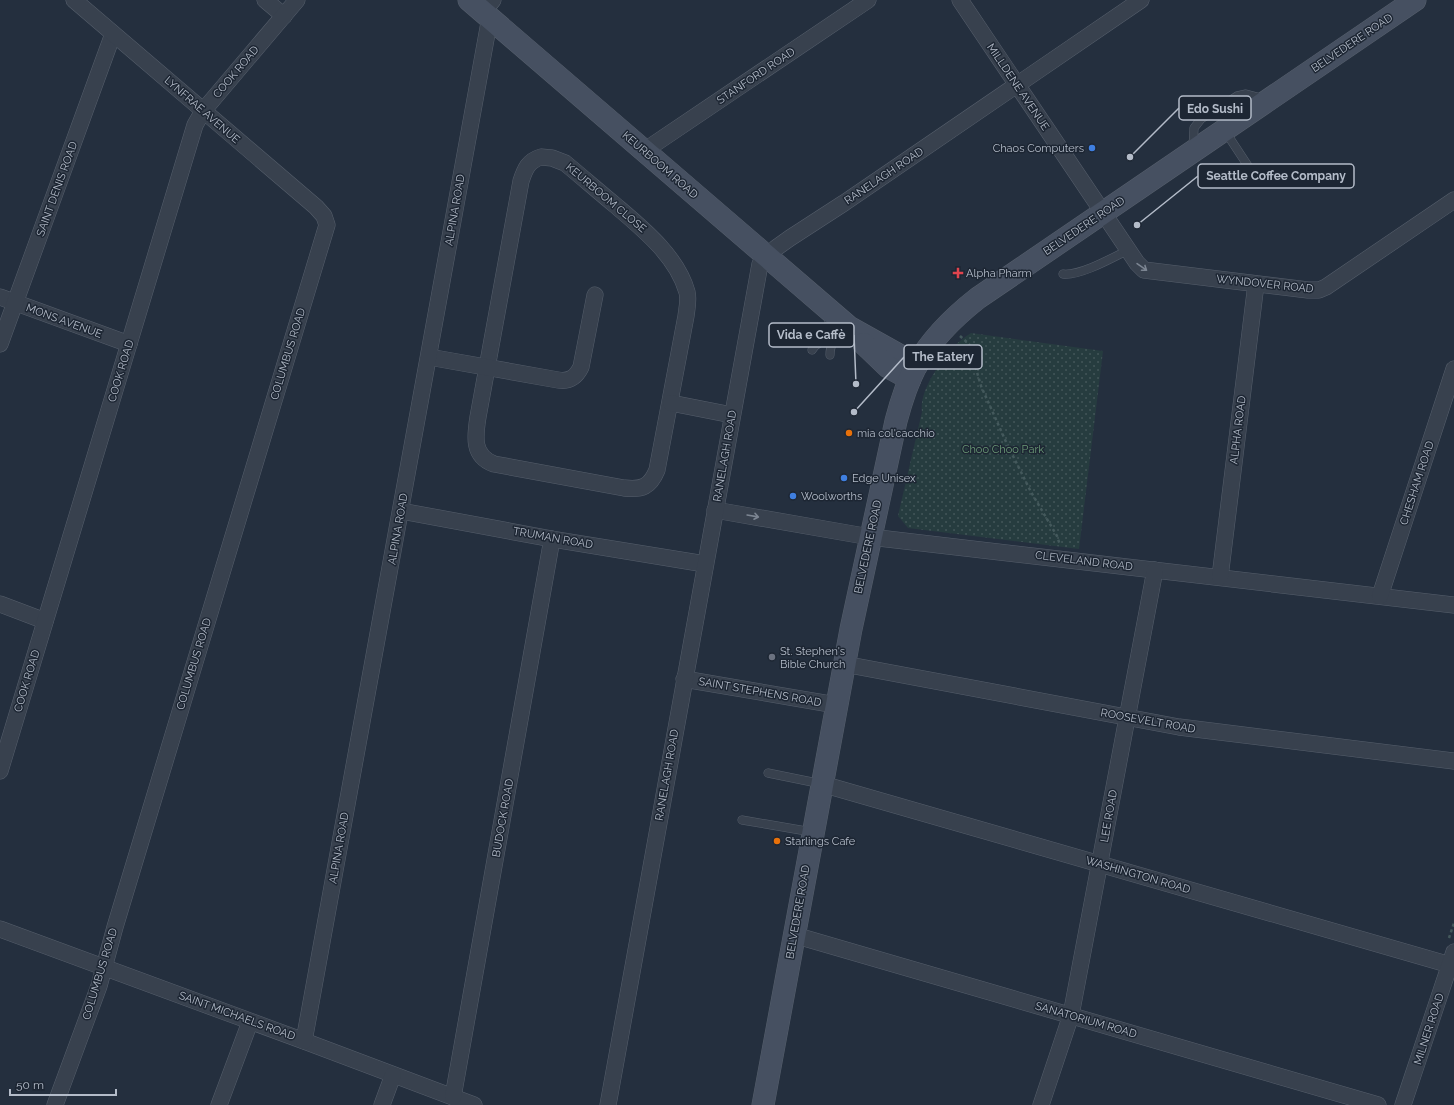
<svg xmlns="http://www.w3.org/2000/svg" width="1454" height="1105" font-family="Raleway,sans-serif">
  <defs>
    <pattern id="grass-dots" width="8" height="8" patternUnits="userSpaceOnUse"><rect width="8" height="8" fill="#263c3f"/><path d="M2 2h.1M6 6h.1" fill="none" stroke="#435659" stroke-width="1.8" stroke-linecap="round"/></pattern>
  </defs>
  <rect width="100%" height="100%" fill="#242f3e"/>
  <path fill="url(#grass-dots)" d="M 971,333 L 1103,351 L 1079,549 L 908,528 L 898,516 L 922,412 C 919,391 940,362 954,347 C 959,341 965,337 971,333 Z"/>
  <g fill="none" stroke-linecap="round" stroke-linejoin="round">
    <defs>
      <g id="service">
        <polyline points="1225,131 1252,172"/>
        <polyline points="1193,149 1194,128 1201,119 1237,96 1246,94 1265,99"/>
        <path d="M 1063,274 C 1080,276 1112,258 1128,250"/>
        <polyline points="812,350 815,346 829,336 830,327 828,315"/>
        <path d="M 830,355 C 830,339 839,338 848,328"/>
        <polyline points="768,773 822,784"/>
        <polyline points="742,820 812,832"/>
      </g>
      <g id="minor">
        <polyline points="265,0 284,16"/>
        <polyline points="960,0 1137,263 1144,270 1308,290 1319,290 1326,287 1454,200"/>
        <polyline points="483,12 493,0"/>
        <polyline points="644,151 868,0"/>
        <path d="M 541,157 L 552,158 L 565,163 C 582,177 598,191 615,205 C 642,228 677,256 687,292 C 689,299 687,308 686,316 L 657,470 C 650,487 642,490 624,488 L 494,464 C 472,456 475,436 478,417 L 521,181 C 525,169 528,161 541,157 Z"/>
        <polyline points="0,297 129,344"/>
        <polyline points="0,344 113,34"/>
        <path d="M 429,357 L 558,380 C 570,382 576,377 581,367 L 595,295"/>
        <polyline points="671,403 732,415"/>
        <polyline points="715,510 870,537 1454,605"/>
        <polyline points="401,511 552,539 705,564"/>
        <polyline points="1220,577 1256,284"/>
        <polyline points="1380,596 1454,369"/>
        <polyline points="0,604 45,621"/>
        <polyline points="844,664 1179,727 1454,761"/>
        <polyline points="684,679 836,705"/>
        <polyline points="0,771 195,125 203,111 297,0"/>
        <polyline points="822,784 1454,966"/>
        <polyline points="0,929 304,1041 474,1105"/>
        <polyline points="794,935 1378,1105"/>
        <polyline points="304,1041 490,17"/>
        <polyline points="453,1097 552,539"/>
        <polyline points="55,1105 99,986 115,927 327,225 324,216 316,207 74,0"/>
        <polyline points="219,1105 250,1022"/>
        <polyline points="382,1105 393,1075"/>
        <polyline points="608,1105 760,264 776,248 790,238 844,203 1141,0"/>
        <polyline points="1041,1105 1071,1015 1155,570"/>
        <polyline points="1403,1105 1454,952"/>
      </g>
      <g id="secondary">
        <polyline points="469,0 849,327 917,365"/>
        <polyline points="864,344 888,367 910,379"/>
        <path d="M 763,1105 L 851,629 L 896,421 C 901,402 907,383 916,366 C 931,340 955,316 978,298 L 1415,0"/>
      </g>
    </defs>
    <use href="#service" stroke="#565f6c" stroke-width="9"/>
    <use href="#minor" stroke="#565f6c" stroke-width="17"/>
    <use href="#secondary" stroke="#565f6c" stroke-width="23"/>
    <g stroke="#44595c" stroke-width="2.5" stroke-dasharray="3 3" stroke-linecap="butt">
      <polyline points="960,336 969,344 981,386 1007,444 1031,492 1057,536 1060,545"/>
      <polyline points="1449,938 1454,923"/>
    </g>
    <use href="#service" stroke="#38414e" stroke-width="8"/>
    <use href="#minor" stroke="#38414e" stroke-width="16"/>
    <use href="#secondary" stroke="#465061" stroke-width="22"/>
  </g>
  <defs><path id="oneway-shaft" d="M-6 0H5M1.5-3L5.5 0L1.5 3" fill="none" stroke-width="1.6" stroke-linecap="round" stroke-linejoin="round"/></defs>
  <g stroke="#7c8592">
    <use href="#oneway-shaft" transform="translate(1142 267) rotate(35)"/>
    <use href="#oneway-shaft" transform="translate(753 516) rotate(10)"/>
  </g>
  <g fill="#3f7fe0" stroke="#1d2633" stroke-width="1.5">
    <circle cx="1092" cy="148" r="4"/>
    <circle cx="844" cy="478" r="4"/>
    <circle cx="793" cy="496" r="4"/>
  </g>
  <path fill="#e0444e" stroke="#1d2633" stroke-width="1.5" d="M956 267h4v4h4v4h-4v4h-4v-4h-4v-4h4z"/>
  <g fill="#e8710a" stroke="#1d2633" stroke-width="1.5">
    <circle cx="849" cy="433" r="4"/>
    <circle cx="777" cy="841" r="4"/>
  </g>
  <circle fill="#6b7280" stroke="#1d2633" stroke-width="1.5" cx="772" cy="657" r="4"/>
  <g text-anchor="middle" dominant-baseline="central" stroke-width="3" stroke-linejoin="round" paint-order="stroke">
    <g font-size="11" fill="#b4bcc9" stroke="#1d2633">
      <text transform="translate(1352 43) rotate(-34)">BELVEDERE ROAD</text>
      <text transform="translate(236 72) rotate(-50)">COOK ROAD</text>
      <text transform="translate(756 76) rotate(-34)">STANFORD ROAD</text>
      <text transform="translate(1018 87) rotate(56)">MILLDENE AVENUE</text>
      <text transform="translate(202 110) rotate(41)">LYNFRAE AVENUE</text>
      <text transform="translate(660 165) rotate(41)">KEURBOOM ROAD</text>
      <text transform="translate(884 176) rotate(-34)">RANELAGH ROAD</text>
      <text transform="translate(57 189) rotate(-70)">SAINT DENIS ROAD</text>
      <text transform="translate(606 198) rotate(40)">KEURBOOM CLOSE</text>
      <text transform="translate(455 210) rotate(-80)">ALPINA ROAD</text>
      <text transform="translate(1084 226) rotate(-34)">BELVEDERE ROAD</text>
      <text transform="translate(1265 284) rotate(6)">WYNDOVER ROAD</text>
      <text transform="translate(64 321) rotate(20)">MONS AVENUE</text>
      <text transform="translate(288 354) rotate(-73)">COLUMBUS ROAD</text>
      <text transform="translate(121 371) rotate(-73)">COOK ROAD</text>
      <text transform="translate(1238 430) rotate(-83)">ALPHA ROAD</text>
      <text transform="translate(725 456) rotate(-80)">RANELAGH ROAD</text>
      <text transform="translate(1417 483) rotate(-72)">CHESHAM ROAD</text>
      <text transform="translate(398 529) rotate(-80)">ALPINA ROAD</text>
      <text transform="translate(553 538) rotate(10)">TRUMAN ROAD</text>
      <text transform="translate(868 547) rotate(-78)">BELVEDERE ROAD</text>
      <text transform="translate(1084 561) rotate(7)">CLEVELAND ROAD</text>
      <text transform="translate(194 664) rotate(-73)">COLUMBUS ROAD</text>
      <text transform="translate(27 681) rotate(-73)">COOK ROAD</text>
      <text transform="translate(760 692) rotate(10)">SAINT STEPHENS ROAD</text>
      <text transform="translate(1148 721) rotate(10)">ROOSEVELT ROAD</text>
      <text transform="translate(667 775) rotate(-80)">RANELAGH ROAD</text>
      <text transform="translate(1109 816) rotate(-80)">LEE ROAD</text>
      <text transform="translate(503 818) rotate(-80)">BUDOCK ROAD</text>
      <text transform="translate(339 848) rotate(-80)">ALPINA ROAD</text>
      <text transform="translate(1138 875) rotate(16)">WASHINGTON ROAD</text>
      <text transform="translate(798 912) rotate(-80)">BELVEDERE ROAD</text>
      <text transform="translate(100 974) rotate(-73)">COLUMBUS ROAD</text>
      <text transform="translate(237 1016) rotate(20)">SAINT MICHAELS ROAD</text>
      <text transform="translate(1086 1020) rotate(16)">SANATORIUM ROAD</text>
      <text transform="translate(1429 1029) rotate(-72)">MILNER ROAD</text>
    </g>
    <g font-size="11" fill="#b4bcc9" stroke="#1d2633" text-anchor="start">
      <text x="1084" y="148" text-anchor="end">Chaos Computers</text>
      <text x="966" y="273">Alpha Pharm</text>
      <text x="857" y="433">mia col'cacchio</text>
      <text x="852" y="478">Edge Unisex</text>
      <text x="801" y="496">Woolworths</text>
      <text x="780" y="651">St. Stephen's<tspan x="780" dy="13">Bible Church</tspan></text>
      <text x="785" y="841">Starlings Cafe</text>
    </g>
    <g font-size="11" fill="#6b9a76" stroke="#1d2633">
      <text x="1003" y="449">Choo Choo Park</text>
    </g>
  </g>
  <path fill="none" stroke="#b4bcc9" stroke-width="1.5" d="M1130 157L1179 108M1137 225L1198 176M856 384L854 335M854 412L904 357"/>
  <g fill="#b4bcc9" stroke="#1d2633" stroke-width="1.5">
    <circle cx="1130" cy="157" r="4"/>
    <circle cx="1137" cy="225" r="4"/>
    <circle cx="856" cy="384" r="4"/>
    <circle cx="854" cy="412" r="4"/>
  </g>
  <g fill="#1d2633" stroke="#b4bcc9" stroke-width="1.5">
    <rect x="1179" y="96" width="72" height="24" rx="4"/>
    <rect x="1198" y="164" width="156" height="24" rx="4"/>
    <rect x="769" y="323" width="85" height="24" rx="4"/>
    <rect x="904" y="345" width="78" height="24" rx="4"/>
  </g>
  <g font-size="12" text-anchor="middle" font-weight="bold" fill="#b4bcc9">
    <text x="1215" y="113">Edo Sushi</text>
    <text x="1276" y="180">Seattle Coffee Company</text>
    <text x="811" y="339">Vida e Caffè</text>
    <text x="943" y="361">The Eatery</text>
  </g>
  <path d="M10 1089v6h106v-6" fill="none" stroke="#b4bcc9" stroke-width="2"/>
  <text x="16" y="1089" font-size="12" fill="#b4bcc9" stroke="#1d2633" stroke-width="3" paint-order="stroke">50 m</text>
</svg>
